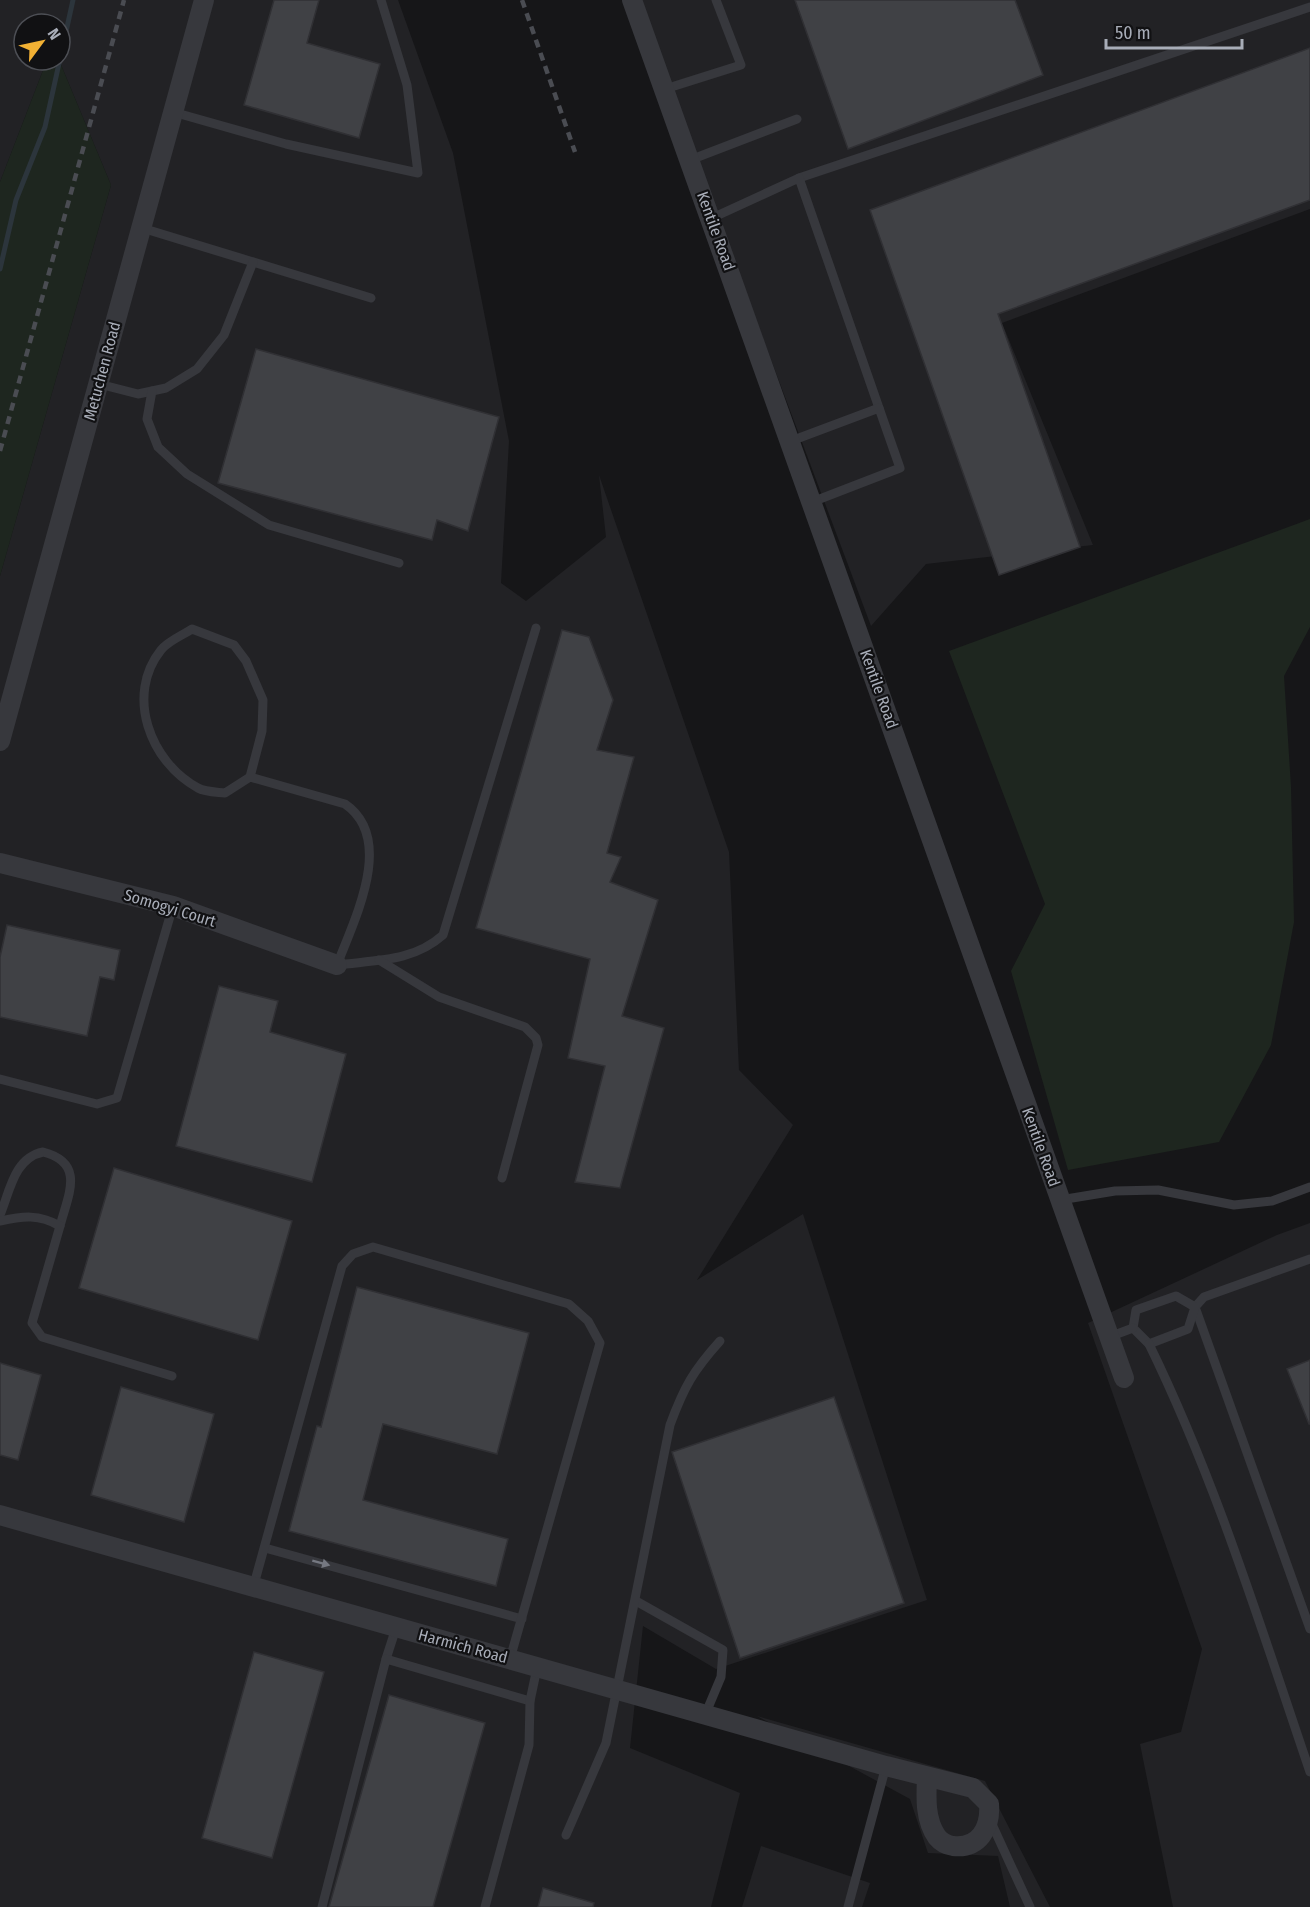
<svg xmlns="http://www.w3.org/2000/svg" width="1310" height="1907" font-family="'Fira Sans Condensed',sans-serif">
  <rect width="100%" height="100%" fill="#161618"/>
  <g fill="#222225">
    <polygon points="0,0 398,0 453,153 509,441 501,583 526,601 606,537 599,475 729,852 739,1070 793,1125 697,1280 803,1214 927,1600 716,1669 643,1626 630,1748 740,1793 711,1907 0,1907 0,576 111,185 59,60 60,24 24,24 24,60 47,60 0,182"/>
    <polygon points="636,0 1310,0 1310,209 1002,323 1093,545 926,564 871,626"/>
    <polygon points="1310,1223 1310,1907 1173,1907 1140,1744 1181,1732 1202,1649 1088,1323 1277,1235"/>
    <polygon points="757,1716 985,1781 1050,1907 1010,1907 998,1856 928,1853 910,1799"/>
    <polygon points="761,1846 870,1883 862,1907 742,1907"/>
  </g>
  <g fill="#1e261f">
    <polygon points="47,60 59,60 111,185 0,576 0,182"/>
    <polygon points="1310,519 1310,627 1284,676 1291,787 1294,922 1271,1045 1219,1142 1068,1170 1011,971 1045,904 949,651"/>
  </g>
  <g fill="none" stroke-linecap="round" stroke-linejoin="round">
    <polyline stroke="#2c353c" stroke-width="5" points="0,269 16,200 45,127 73,0"/>
  </g>
  <g fill="#404145" stroke="#303034" stroke-width="1.5">
    <polygon points="274,0 319,0 307,43 380,64 359,138 244,105"/>
    <polygon points="795,0 1015,0 1043,75 848,149"/>
    <polygon points="1310,48 1310,200 998,314 1080,547 999,575 870,210"/>
    <polygon points="256,349 499,417 468,531 437,520 432,540 218,483"/>
    <polygon points="562,630 589,637 613,700 597,750 634,757 607,853 621,857 610,882 658,900 622,1016 664,1028 620,1188 575,1182 605,1066 568,1058 590,959 476,928"/>
    <polygon points="7,925 120,950 114,980 100,977 87,1036 0,1017 0,957"/>
    <polygon points="219,986 278,1001 270,1032 346,1054 312,1182 176,1146"/>
    <polygon points="114,1168 292,1221 258,1340 79,1288"/>
    <polygon points="357,1287 529,1333 497,1454 383,1424 363,1500 508,1539 496,1586 289,1531 317,1426 321,1427"/>
    <polygon points="1310,1360 1310,1424 1309,1424 1287,1369"/>
    <polygon points="0,1363 41,1375 18,1460 0,1455"/>
    <polygon points="121,1387 214,1414 184,1522 91,1495"/>
    <polygon points="834,1397 904,1603 740,1658 672,1452"/>
    <polygon points="254,1652 324,1672 272,1858 202,1838"/>
    <polygon points="389,1695 485,1723 433,1907 329,1907"/>
    <polygon points="543,1888 594,1903 593,1907 538,1907"/>
  </g>
  <g fill="none" stroke-linecap="round" stroke-linejoin="round">
    <g stroke="#37383d" stroke-width="9">
      <polyline points="665,89 741,65 716,0"/>
      <polyline points="173,112 286,144 418,173 407,85 381,0"/>
      <polyline points="690,160 797,119"/>
      <polyline points="799,178 1310,7"/>
      <polyline points="712,218 799,178 879,408"/>
      <polyline points="142,228 371,298"/>
      <polyline points="99,384 138,394 166,388 197,369 224,335 253,262"/>
      <polyline points="152,391 147,419 158,447 187,474 269,525 399,563"/>
      <polyline points="791,441 879,408 900,468 812,502"/>
      <path d="M 250,777 L 262,731 L 263,700 L 246,661 L 234,645 L 192,629 C 183,635 168,641 161,650 C 125,695 150,762 198,788 C 205,792 217,792 225,793 L 250,777 L 345,804 C 396,839 354,920 337,965 C 375,960 413,962 443,935 L 536,628"/>
      <polyline points="379,960 439,997 525,1027 536,1038 538,1045 502,1178"/>
      <polyline points="0,1079 97,1104 117,1098 173,906"/>
      <polyline points="1060,1200 1115,1191 1158,1190 1234,1205 1272,1201 1310,1187"/>
      <path d="M 0,1215 C 10,1191 14,1158 43,1152 C 86,1163 68,1195 60,1226"/>
      <path d="M 0,1221 C 23,1216 39,1214 60,1226 L 32,1323 L 42,1337 L 172,1376"/>
      <polyline points="1310,1259 1204,1297 1195,1307 1310,1629"/>
      <polygon points="1176,1296 1195,1307 1188,1329 1149,1344 1133,1328 1136,1310"/>
      <polyline points="1109,1337 1133,1328"/>
      <path d="M 1149,1344 C 1216,1481 1261,1628 1310,1772"/>
      <polyline points="265,1548 522,1619"/>
      <polyline points="253,1588 342,1266 353,1254 373,1247 569,1304 588,1321 600,1343 510,1659"/>
      <polyline points="636,1601 723,1650 721,1677 705,1715"/>
      <polyline points="386,1659 396,1628"/>
      <polyline points="990,1820 1030,1907"/>
      <path d="M 566,1835 L 606,1743 L 670,1425 C 684,1387 693,1371 720,1341"/>
      <polyline points="322,1907 386,1659 530,1701"/>
      <polyline points="485,1907 529,1745 530,1701 537,1668"/>
      <polyline points="848,1907 886,1766"/>
    </g>
    <g stroke="#37383d" stroke-width="20">
      <polyline points="632,0 1124,1378"/>
      <polyline points="0,741 204,0"/>
      <polyline points="0,863 173,906 337,965"/>
      <path d="M 0,1515 L 886,1766 L 973,1788 L 989,1804 C 991,1828 979,1849 953,1846 C 947,1845 941,1842 937,1837 C 925,1820 926,1798 927,1777"/>
    </g>
    <g stroke="#4a4c52" stroke-width="4.5" stroke-dasharray="8 6" stroke-linecap="butt">
      <polyline points="522,0 575,152"/>
      <polyline points="0,451 124,0"/>
    </g>
  </g>
  <defs><path id="oneway-solid" d="M-6-.8H1V-3.2L6.5 0L1 3.2V.8H-6Z" transform="scale(1.5)"/></defs>
  <use fill="#757881" href="#oneway-solid" transform="translate(321 1563) rotate(15)"/>
  <g text-anchor="middle" dominant-baseline="central" stroke-width="4.5" stroke-linejoin="round" paint-order="stroke">
    <g font-size="16" fill="#a8adb8" stroke="#111113">
      <text transform="translate(716 231) rotate(70)">Kentile Road</text>
      <text transform="translate(102 371) rotate(-75)">Metuchen Road</text>
      <text transform="translate(879 689) rotate(70)">Kentile Road</text>
      <text transform="translate(170 908) rotate(17)">Somogyi Court</text>
      <text transform="translate(1041 1147) rotate(70)">Kentile Road</text>
      <text transform="translate(463 1646) rotate(15)">Harmich Road</text>
    </g>
  </g>
  <g transform="translate(42 42) rotate(57)"><circle r="28" fill="#111113" stroke="#4d4f55" stroke-width="1.5"/>
  <path d="M0-4.5L10 22L0 15L-10 22Z" fill="#f2b134"/>
  <text y="-9" font-size="16" font-weight="bold" text-anchor="middle" fill="#a8adb8">N</text>
  </g>
  <path d="M1106 39v9h136v-9" fill="none" stroke="#a8adb8" stroke-width="3"/>
  <text x="1115" y="39" font-size="18" fill="#a8adb8" stroke="#111113" stroke-width="4.5" paint-order="stroke">50 m</text>
</svg>
